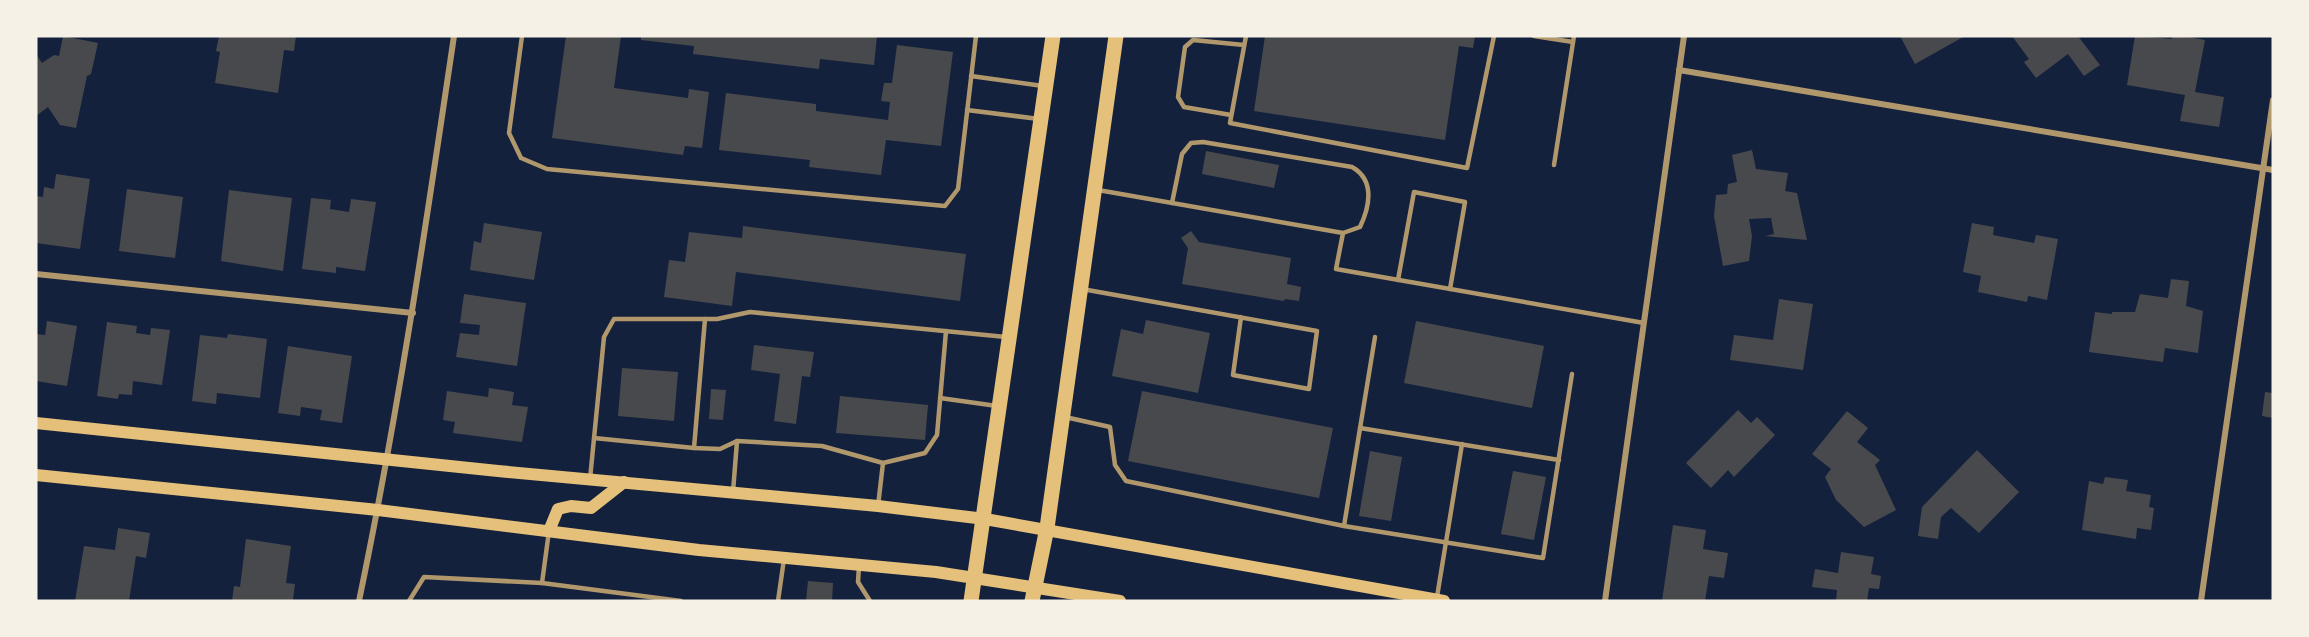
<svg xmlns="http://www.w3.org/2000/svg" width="2309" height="637" font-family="Raleway,sans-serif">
  <rect width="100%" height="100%" fill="#14213d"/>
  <g fill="#48494c">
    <polygon points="63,36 98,43 91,74 87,76 76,128 60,125 48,107 36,116 36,54 42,63 54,55 59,56"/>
    <polygon points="219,36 296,36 294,51 284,50 278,93 215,83 220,52 216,51"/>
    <polygon points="566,36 621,36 614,88 688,98 689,89 709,92 702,148 685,146 683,155 552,138"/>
    <polygon points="641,36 877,36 874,65 820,59 819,69 693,54 694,46 641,40"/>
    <polygon points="1265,36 1475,36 1473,48 1459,46 1445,140 1254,111"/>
    <polygon points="1900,36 1965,36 1915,64"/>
    <polygon points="2012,36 2078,36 2100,65 2084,76 2068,54 2036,78 2024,62 2029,59"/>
    <polygon points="2135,36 2172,39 2172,36 2184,36 2205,40 2195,92 2224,97 2219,127 2180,121 2185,95 2127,85"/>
    <polygon points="897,45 953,52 941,146 886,140 881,175 809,167 810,160 719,150 726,93 816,104 816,111 888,120 890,102 881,101 884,83 892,83"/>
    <polygon points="1752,150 1756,169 1788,173 1785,191 1797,193 1807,240 1765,236 1774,234 1771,218 1749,219 1752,236 1749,261 1723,266 1714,216 1716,195 1727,194 1728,184 1737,182 1732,155"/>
    <polygon points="1206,151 1279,165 1274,188 1202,174"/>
    <polygon points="56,174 90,179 80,249 36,243 36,196 43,197 44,187 54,189"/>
    <polygon points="127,189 183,197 175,258 119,251"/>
    <polygon points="229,190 292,198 283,271 221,261"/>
    <polygon points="311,198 331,200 330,209 349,212 351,199 376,202 365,271 336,267 336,273 302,269"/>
    <polygon points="484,223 542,232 534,280 470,270 474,241 481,243"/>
    <polygon points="1972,223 1994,227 1993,235 2034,243 2036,235 2058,239 2047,300 2028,296 2027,302 1978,292 1981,276 1963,272"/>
    <polygon points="743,226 966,254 960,301 736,272 732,306 664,297 669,260 685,262 689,232 742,238"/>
    <polygon points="1191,231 1199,242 1291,258 1287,284 1301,287 1299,301 1285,299 1284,301 1182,284 1188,248 1181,238"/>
    <polygon points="2171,279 2189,281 2186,306 2203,311 2198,353 2165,348 2163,362 2089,352 2095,312 2112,314 2112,312 2135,312 2140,294 2168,298"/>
    <polygon points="464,294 526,303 517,366 456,357 460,333 479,335 480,325 460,323"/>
    <polygon points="1779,299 1813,304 1803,370 1730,360 1734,335 1773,340"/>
    <polygon points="1146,320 1210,333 1198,393 1112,376 1121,329 1143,334"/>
    <polygon points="47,321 77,326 67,386 36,381 36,334 45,335"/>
    <polygon points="1416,321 1544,346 1532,408 1404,383"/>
    <polygon points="107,322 137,326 136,333 150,335 151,328 170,330 162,385 133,381 132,395 119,394 118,399 97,396"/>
    <polygon points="228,334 267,339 260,398 217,393 216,404 192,401 200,335 227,338"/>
    <polygon points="754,345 814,352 810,377 802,376 796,424 774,421 780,374 751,370"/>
    <polygon points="288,346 352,356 342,423 320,420 322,410 301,407 300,416 278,413"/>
    <polygon points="622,368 678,372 674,421 618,416"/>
    <polygon points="489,388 514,392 512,405 528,407 522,442 453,433 455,422 443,420 447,391 488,397"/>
    <polygon points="711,389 726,390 723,420 709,419"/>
    <polygon points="1142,391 1333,428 1319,498 1128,461"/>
    <polygon points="2265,392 2273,393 2273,418 2262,416"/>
    <polygon points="840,396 928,405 925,440 836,433"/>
    <polygon points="1738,410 1751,423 1757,417 1775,435 1734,477 1728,470 1711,488 1686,463"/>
    <polygon points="1847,411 1868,428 1857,442 1880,460 1875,465 1896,510 1864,527 1836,500 1825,477 1831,469 1812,454"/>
    <polygon points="1977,450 2019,492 1979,533 1951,508 1941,517 1938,539 1918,536 1922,507"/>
    <polygon points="1370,451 1402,457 1391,521 1359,516"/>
    <polygon points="1513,471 1546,477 1534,540 1501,534"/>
    <polygon points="2105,477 2128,480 2126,491 2151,495 2149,507 2154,508 2151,530 2137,528 2136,539 2082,530 2089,481 2103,484"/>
    <polygon points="1673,525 1706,530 1703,549 1728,553 1724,578 1709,576 1705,601 1662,601"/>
    <polygon points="118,528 150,533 146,558 136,556 129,601 75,601 84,546 115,550"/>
    <polygon points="246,539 291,546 286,583 295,584 293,600 232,601 234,586 240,587"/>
    <polygon points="1841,552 1874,557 1871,574 1881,576 1879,589 1869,588 1867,601 1836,601 1837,590 1812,587 1815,569 1838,573"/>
    <polygon points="808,581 833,583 832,601 806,601"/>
  </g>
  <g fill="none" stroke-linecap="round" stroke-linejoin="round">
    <g stroke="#b1986c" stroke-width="4.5">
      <polyline points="522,36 509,133 521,158 547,169 945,206 958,189 976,36"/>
      <polyline points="1246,36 1230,123 1467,168 1494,36"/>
      <polyline points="1534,36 1573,42"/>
      <polyline points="971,76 1043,86"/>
      <polyline points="967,110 1039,119"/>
      <polyline points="1231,115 1184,107 1178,97 1185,47 1193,40 1244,45"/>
      <polyline points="1554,165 1574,36"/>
      <polyline points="1098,190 1343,233 1336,269 1644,323"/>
      <path d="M 1172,203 L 1182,154 L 1191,143 L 1203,142 L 1352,167 C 1375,180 1370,206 1360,227 L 1343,233"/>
      <polyline points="1398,280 1414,192 1465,202 1450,289"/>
      <polyline points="1082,289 1317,331 1309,389 1233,375 1241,317"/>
      <polyline points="940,398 997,406"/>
      <polyline points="1065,417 1110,427 1115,465 1126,481 1344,526 1543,558 1572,374"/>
      <polyline points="1360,428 1559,460"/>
      <polyline points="594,438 694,448 720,449 737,441 822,446 883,463 925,453 937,435 946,331"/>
      <polyline points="694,448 705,319"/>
      <polyline points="590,479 604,337 614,319 717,319 750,312 1006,337"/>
      <polyline points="733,492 737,441"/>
      <polyline points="878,506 883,463"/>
      <polyline points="1344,526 1375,337"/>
      <polyline points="859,566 858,582 870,601"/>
      <polyline points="542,583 549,531"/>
      <polyline points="1437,597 1462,444"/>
      <polyline points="409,601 424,577 542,583 681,601"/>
      <polyline points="778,601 784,559"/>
    </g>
    <g stroke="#b1986c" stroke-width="6">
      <polyline points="1679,70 2273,170"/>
      <polyline points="36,274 413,313"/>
      <path d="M 359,601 C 398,414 426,225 454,36"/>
      <polyline points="1605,601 1684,36"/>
      <polyline points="2201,601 2273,100"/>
    </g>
    <g stroke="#e5c07b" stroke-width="12">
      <polyline points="36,423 498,471 878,506 985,519 1444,601"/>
      <polyline points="36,475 378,510 699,550 936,572 1120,601"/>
      <polyline points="549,531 558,509 571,506 591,508 624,482"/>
    </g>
    <g stroke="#e5c07b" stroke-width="15">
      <polyline points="971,601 1053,36"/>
      <polyline points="1032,601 1047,528 1116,36"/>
    </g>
  </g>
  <rect width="2309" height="637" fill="none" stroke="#f6f1e7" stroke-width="75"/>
</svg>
